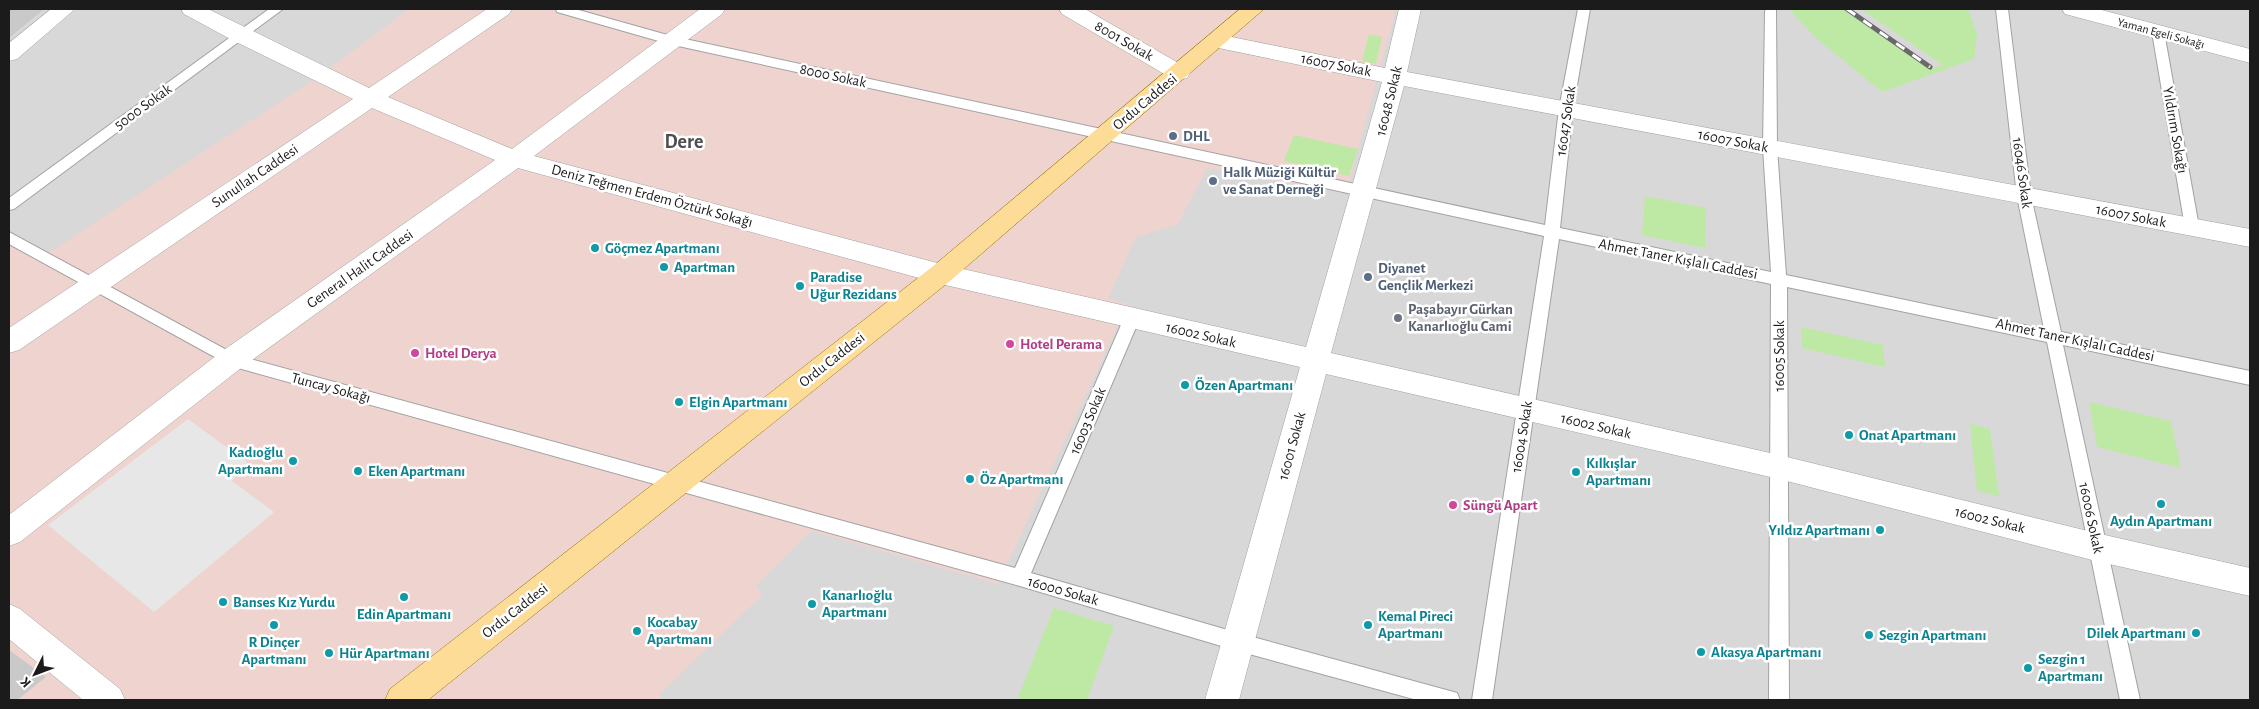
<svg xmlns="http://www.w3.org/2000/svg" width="2259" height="709" font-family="'Alegreya Sans',sans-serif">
  <rect width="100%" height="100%" fill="#edeae0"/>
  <rect fill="#d9d8d8" x="9" y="9" width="2241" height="691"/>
  <polygon fill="#efd3ce" points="409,9 1396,9 1346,193 1207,168 1178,224 1136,237 1108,298 1128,304 998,584 811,531 756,585 762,595 659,695 663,700 9,700 9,237 44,256 318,77"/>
  <g fill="#c9c9c9">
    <polygon points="9,9 44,9 9,38"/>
    <polygon points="9,650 46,677 17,700 9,700"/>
  </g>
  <g fill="#bee9a4">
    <polygon points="1789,9 1843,9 1929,69 1943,65 1861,9 1968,9 1977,34 1974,59 1882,92 1816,38"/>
    <polygon points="1369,34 1382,37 1376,64 1362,61"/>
    <polygon points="1294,135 1358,149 1349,176 1284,161"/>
    <polygon points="1645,196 1706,208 1705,248 1642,235"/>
    <polygon points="1801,327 1883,345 1885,367 1802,348"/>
    <polygon points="2089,402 2171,421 2181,468 2097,447"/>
    <polygon points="1970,424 1990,429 1999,496 1977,491"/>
    <polygon points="1054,608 1114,626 1087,700 1017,700"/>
  </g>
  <polygon fill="#e7e7e7" points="188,419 247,462 232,481 274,512 154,612 48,525"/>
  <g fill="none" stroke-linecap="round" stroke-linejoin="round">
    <defs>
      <g id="lane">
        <polygon points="269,9 283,9 14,209 9,210 9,198"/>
        <polygon points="556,9 575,9 671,36 1545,225 1559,109 1578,9 1590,9 1573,109 1560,228 1771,272 1763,148 1765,11 1766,9 1776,9 1777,148 1786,275 2044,329 2017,196 1996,9 2008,9 2031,196 2061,332 2250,371 2250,385 2063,345 2140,700 2120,700 2047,342 1787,287 1789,700 1769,700 1771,284 1559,239 1492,700 1472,700 1544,236 669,44 557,12"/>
        <polygon points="2158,28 2164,32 2199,227 2197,231 2187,231 2185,227 2152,32"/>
        <polygon points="9,232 236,355 1015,568 1124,318 1126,314 1132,312 1138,314 1140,318 1031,573 1238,633 1450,691 1457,693 1460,700 1417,700 1238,651 1020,586 231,366 9,244"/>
      </g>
      <g id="street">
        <polygon points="51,9 75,9 17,59 9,61 9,43"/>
        <polygon points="181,9 208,9 369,88 487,9 512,9 509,14 388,97 512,149 700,9 725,9 722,14 534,156 941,264 1306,347 1382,82 1209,46 1206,41 1209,36 1217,34 1385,68 1399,9 1421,9 1407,72 2250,229 2250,247 1404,86 1331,353 1779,455 2096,533 2250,568 2250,596 2096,561 1779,479 1326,374 1239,700 1205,700 1300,367 941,284 518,168 241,368 20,542 9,546 9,515 221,352 495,160 372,108 19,350 9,353 9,328 353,99 232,40 184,14"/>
        <polygon points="1059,9 1085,9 1187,68 1190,73 1187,78 1179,80 1171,78 1062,14"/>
        <polygon points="2062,9 2098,9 2250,49 2250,63 2065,14"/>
        <polygon points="9,604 20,609 120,689 125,700 83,700 9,639"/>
      </g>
      <polygon id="primary" points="1240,9 1264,9 950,281 428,700 385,700 390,689 932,267"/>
    </defs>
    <use href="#lane" stroke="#a2a2a2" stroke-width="2"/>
    <use href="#street" stroke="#a2a2a2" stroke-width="1"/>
    <use href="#primary" stroke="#927200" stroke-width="1"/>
    <use href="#lane" fill="#fff" fill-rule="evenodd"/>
    <use href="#street" fill="#fff" fill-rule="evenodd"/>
    <use href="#primary" fill="#fcdc96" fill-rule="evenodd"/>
    <defs>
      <polyline id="rail" points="1847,9 1930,67"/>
    </defs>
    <use href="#rail" stroke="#696969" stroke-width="5"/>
    <use href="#rail" stroke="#fff" stroke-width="3" stroke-dasharray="10" stroke-linecap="butt"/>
  </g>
  <g fill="#5c6f8a" stroke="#fff" stroke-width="2">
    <circle cx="1173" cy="136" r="5"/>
    <circle cx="1213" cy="181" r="5"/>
    <circle cx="1368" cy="277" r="5"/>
  </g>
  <g fill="#0f9aa8" stroke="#fff" stroke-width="2">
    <circle cx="595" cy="248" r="5"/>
    <circle cx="664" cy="267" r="5"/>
    <circle cx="800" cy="286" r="5"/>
    <circle cx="1185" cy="385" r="5"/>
    <circle cx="679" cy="402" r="5"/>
    <circle cx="1849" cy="435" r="5"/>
    <circle cx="293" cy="461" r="5"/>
    <circle cx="358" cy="471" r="5"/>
    <circle cx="1576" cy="472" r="5"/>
    <circle cx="970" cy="479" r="5"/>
    <circle cx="2161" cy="504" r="5"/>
    <circle cx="1880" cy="530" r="5"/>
    <circle cx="404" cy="597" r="5"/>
    <circle cx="223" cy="602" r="5"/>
    <circle cx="812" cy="604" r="5"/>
    <circle cx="274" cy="625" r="5"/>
    <circle cx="1368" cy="625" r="5"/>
    <circle cx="637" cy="631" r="5"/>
    <circle cx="2196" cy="633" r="5"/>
    <circle cx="1869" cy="635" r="5"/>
    <circle cx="1701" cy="652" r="5"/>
    <circle cx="329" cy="653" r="5"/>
    <circle cx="2028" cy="668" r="5"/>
  </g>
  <circle fill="#6b7280" stroke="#fff" stroke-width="2" cx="1398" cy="318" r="5"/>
  <g fill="#d1479c" stroke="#fff" stroke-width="2">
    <circle cx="1010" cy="344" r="5"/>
    <circle cx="415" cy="353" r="5"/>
    <circle cx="1453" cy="505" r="5"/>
  </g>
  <g text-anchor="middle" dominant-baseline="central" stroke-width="5" stroke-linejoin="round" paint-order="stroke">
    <g font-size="12" fill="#1b1b1b" stroke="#fff">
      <text transform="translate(2161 33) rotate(15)">Yaman Egeli Sokağı</text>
    </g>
    <g font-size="15" fill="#1b1b1b" stroke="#fff">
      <text transform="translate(1124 41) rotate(30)">8001 Sokak</text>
      <text transform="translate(1336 65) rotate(11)">16007 Sokak</text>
      <text transform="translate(833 76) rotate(12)">8000 Sokak</text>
      <text transform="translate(1389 101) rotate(-76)">16048 Sokak</text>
      <text transform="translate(1145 102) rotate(-40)">Ordu Caddesi</text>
      <text transform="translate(143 107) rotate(-36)">5000 Sokak</text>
      <text transform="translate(1566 121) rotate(-82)">16047 Sokak</text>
      <text transform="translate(2175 130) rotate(80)">Yıldırım Sokağı</text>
      <text transform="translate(1733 141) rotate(11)">16007 Sokak</text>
      <text transform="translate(2022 173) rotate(82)">16046 Sokak</text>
      <text transform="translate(255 176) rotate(-34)">Sunullah Caddesi</text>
      <text transform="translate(652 196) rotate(15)">Deniz Teğmen Erdem Öztürk Sokağı</text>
      <text transform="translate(2131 216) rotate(11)">16007 Sokak</text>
      <text transform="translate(1678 259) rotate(11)">Ahmet Taner Kışlalı Caddesi</text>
      <text transform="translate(360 269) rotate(-35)">General Halit Caddesi</text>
      <text transform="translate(1201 335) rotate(13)">16002 Sokak</text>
      <text transform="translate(2075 340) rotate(12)">Ahmet Taner Kışlalı Caddesi</text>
      <text transform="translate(1779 356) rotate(-90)">16005 Sokak</text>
      <text transform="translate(832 360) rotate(-38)">Ordu Caddesi</text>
      <text transform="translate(331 388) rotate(15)">Tuncay Sokağı</text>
      <text transform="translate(1088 421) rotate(-67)">16003 Sokak</text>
      <text transform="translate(1596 426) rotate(13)">16002 Sokak</text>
      <text transform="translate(1522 437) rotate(-81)">16004 Sokak</text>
      <text transform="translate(1292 446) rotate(-75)">16001 Sokak</text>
      <text transform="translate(2091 518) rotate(78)">16006 Sokak</text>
      <text transform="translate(1990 520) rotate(14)">16002 Sokak</text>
      <text transform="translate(1063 591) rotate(16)">16000 Sokak</text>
      <text transform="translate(515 611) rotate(-38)">Ordu Caddesi</text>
    </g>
    <g font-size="15" font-weight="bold" fill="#4e5e75" stroke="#fff" text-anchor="start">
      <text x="1183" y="136">DHL</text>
      <text x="1223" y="172">Halk Müziği Kültür<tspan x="1223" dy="17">ve Sanat Derneği</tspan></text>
      <text x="1378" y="268">Diyanet<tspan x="1378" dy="17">Gençlik Merkezi</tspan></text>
    </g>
    <g font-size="15" font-weight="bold" fill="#0d838f" stroke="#fff" text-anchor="start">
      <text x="605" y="248">Göçmez Apartmanı</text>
      <text x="674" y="267">Apartman</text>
      <text x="810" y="277">Paradise<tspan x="810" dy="17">Uğur Rezidans</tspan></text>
      <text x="1195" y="385">Özen Apartmanı</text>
      <text x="689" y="402">Elgin Apartmanı</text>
      <text x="1859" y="435">Onat Apartmanı</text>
      <text x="283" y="452" text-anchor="end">Kadıoğlu<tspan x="283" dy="17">Apartmanı</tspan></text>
      <text x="1586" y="463">Kılkışlar<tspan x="1586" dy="17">Apartmanı</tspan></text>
      <text x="368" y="471">Eken Apartmanı</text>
      <text x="980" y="479">Öz Apartmanı</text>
      <text x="2161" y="521" text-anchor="middle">Aydın Apartmanı</text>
      <text x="1870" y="530" text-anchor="end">Yıldız Apartmanı</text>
      <text x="822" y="595">Kanarlıoğlu<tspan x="822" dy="17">Apartmanı</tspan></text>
      <text x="233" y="602">Banses Kız Yurdu</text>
      <text x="404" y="614" text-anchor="middle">Edin Apartmanı</text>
      <text x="1378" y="616">Kemal Pireci<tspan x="1378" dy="17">Apartmanı</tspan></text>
      <text x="647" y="622">Kocabay<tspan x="647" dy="17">Apartmanı</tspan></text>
      <text x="2186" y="633" text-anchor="end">Dilek Apartmanı</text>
      <text x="1879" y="635">Sezgin Apartmanı</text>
      <text x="274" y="642" text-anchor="middle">R Dinçer<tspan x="274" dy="17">Apartmanı</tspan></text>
      <text x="1711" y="652">Akasya Apartmanı</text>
      <text x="339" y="653">Hür Apartmanı</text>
      <text x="2038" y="659">Sezgin 1<tspan x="2038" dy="17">Apartmanı</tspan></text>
    </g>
    <g font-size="15" font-weight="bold" fill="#5b616d" stroke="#fff" text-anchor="start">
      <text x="1408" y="309">Paşabayır Gürkan<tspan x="1408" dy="17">Kanarlıoğlu Cami</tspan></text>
    </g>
    <g font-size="15" font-weight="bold" fill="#b23c85" stroke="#fff" text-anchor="start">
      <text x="1020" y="344">Hotel Perama</text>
      <text x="425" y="353">Hotel Derya</text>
      <text x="1463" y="505">Süngü Apart</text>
    </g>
    <g font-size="20" font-weight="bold" fill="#4e4e4e" stroke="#fff">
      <text x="684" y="142">Dere</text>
    </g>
  </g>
  <rect width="2259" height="709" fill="none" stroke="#1b1b1b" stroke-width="20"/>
  <g transform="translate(35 674) rotate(228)" stroke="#ffffff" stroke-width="4" paint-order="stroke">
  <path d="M0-4L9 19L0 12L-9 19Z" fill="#1b1b1b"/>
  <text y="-8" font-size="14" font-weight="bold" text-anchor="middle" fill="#1b1b1b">K</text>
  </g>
</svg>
